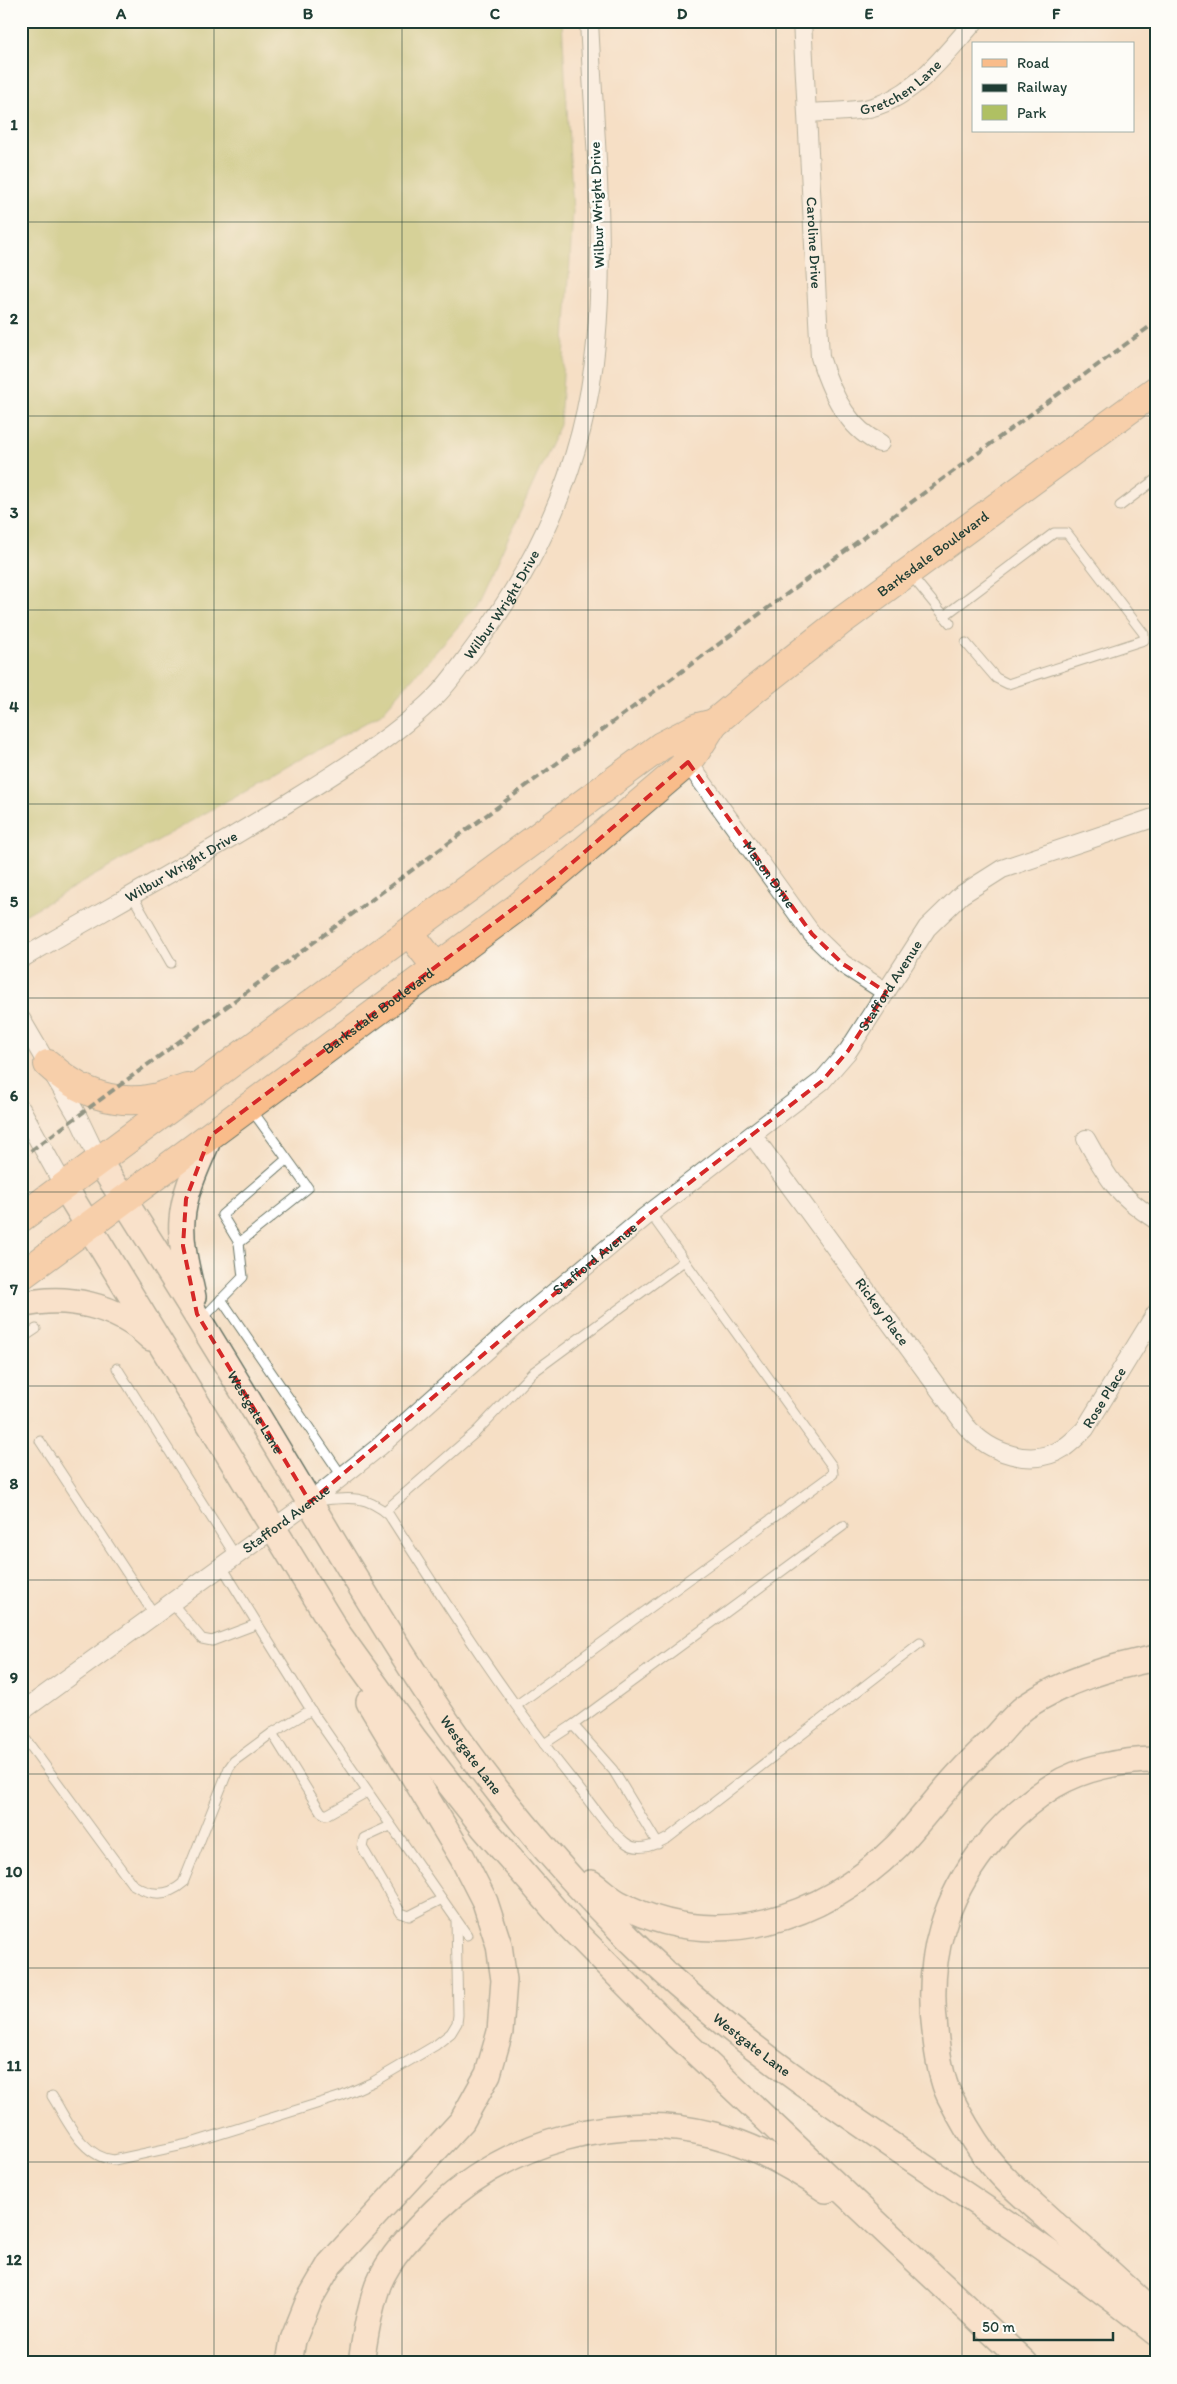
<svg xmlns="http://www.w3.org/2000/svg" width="1177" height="2384" font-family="Itim,sans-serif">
  <rect width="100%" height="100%" fill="#fdfcf7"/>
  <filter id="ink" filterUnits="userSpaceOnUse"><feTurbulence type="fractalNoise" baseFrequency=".02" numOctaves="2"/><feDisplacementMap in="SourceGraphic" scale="10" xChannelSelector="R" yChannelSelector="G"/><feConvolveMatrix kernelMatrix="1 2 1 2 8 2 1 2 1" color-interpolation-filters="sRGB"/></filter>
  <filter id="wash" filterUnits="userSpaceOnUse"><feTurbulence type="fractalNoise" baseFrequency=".0096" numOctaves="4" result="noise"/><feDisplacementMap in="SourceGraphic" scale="20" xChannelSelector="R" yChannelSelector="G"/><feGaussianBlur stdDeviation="1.12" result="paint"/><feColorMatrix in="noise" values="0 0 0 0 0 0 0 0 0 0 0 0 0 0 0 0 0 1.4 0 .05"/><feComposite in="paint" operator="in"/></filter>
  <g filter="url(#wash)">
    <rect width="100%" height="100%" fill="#f5dfc5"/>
    <polygon fill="#afc063" stroke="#677e4c" points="21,21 562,21 573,211 560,425 478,604 381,714 21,917"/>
  </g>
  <g filter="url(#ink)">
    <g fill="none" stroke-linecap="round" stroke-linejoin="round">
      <defs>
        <g id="lane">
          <polyline points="1120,506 1156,479"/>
          <polyline points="910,574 950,623"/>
          <polyline points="944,616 1054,533 1067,533 1144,634 1144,640 1008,684 996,678 966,643"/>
          <polyline points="132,895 171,963"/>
          <polyline points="251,1109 308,1188 239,1243 222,1215 287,1159"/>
          <polyline points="221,1299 342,1476"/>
          <polyline points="201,1320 243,1277 239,1243"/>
          <polyline points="21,1339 36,1329"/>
          <polyline points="117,1368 235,1555"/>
          <polyline points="40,1441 154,1614"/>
          <path d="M 315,1501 C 346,1498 364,1493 389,1515 C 448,1607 508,1701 577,1786 C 592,1804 607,1829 626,1843 C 639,1853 657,1844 668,1838 L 920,1643"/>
          <polyline points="385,1511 476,1432 532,1373 684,1261"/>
          <polyline points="221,1565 311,1710 467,1935"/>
          <polyline points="171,1602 202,1639 212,1641 257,1624"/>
          <polyline points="517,1705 833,1474 832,1466 650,1213"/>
          <polyline points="311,1710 272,1733 321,1812 326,1815 367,1792"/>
          <polyline points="573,1725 843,1526"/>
          <path d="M 21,1733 L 132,1884 C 149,1895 166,1898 183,1883 L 229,1768 L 234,1761 L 272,1733"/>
          <polyline points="544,1744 573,1725 613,1770 658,1844"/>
          <polyline points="390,1826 364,1838 362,1847 401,1913 409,1916 442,1899"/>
          <path d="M 52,2096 C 68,2121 82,2157 114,2160 L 188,2144 L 342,2096 L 373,2082 L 436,2045 L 451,2033 L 457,2023 L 458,2015 L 456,1920"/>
        </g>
        <g id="street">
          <path id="s1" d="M 802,21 L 820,357 C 830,390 847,429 880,443"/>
          <path id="s2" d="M 807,113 C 826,112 846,112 865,109 C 914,99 943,56 975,21"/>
          <path id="s3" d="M 682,754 L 812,934 L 843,964 L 886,992"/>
          <path id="s4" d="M 21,959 C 112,906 205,855 294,799 C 340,771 398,734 436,696 C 450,682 462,664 474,648 C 542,558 586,456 596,343 C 606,236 594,128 589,21"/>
          <polyline points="21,1019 77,1115 99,1161"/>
          <polyline points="21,1109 64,1186"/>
          <path id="s5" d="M 753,1136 L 966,1426 C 989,1453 1032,1469 1065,1447 C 1072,1442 1079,1435 1085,1429 L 1156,1313"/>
          <path d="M 1086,1139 C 1108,1179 1117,1195 1156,1220"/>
          <path id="s6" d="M 21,1712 L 310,1502 L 379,1447 L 514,1326 L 645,1217 L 822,1081 L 848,1051 L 927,928 L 961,895 L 1002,869 L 1156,817"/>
        </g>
        <g id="secondary">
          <path id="s7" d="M 99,1161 C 167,1267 233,1374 298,1483 C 351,1570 402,1659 461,1742 C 511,1812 567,1877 628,1938 C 785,2094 985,2194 1156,2333"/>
          <polyline points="64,1186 337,1632 415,1740 484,1828 568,1925 674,2032 1025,2363"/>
          <path d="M 193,1297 C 188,1272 180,1246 182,1220 C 184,1191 199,1162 210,1136"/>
          <path d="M 21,1305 C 66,1294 117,1305 151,1338"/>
          <path d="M 591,1883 C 600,1889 609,1898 618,1903 C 716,1955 822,1920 897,1846 C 920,1822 939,1795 962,1771 C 972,1760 983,1750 994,1739 C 1004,1729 1014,1715 1025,1707 C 1065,1680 1110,1667 1156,1658"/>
          <path d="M 1154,2314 C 1120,2281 1085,2250 1049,2219 C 1027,2199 1002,2179 984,2154 C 971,2136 959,2115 949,2095 C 940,2076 937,2051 935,2031 C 931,1997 932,1962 942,1929 C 959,1871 1002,1818 1053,1786 C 1082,1768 1122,1760 1156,1760"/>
          <polyline points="289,2363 293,2340 309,2300 330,2264 462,2121 488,2074 500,2032 504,1980 499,1945 485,1902 462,1857 369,1702"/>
          <path d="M 361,2363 C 365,2337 369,2310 378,2285 C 389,2257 414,2232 435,2211 C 507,2141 617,2110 714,2135 C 753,2145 793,2167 826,2190"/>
        </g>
        <g id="primary">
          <polyline points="409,932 437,968"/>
          <path d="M 48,1064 C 79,1093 116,1107 158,1097 C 168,1094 177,1090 187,1087"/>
          <polyline points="21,1218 661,746 698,727 714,723"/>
          <path id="s8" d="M 21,1276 L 518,907 L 680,769 L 693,756 L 714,723 L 755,689 L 840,622 L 1156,390"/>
        </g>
      </defs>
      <use href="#lane" stroke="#6a7667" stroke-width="11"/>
      <use href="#street" stroke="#6a7667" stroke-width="20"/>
      <use href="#secondary" stroke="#6a7667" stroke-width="28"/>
      <use href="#primary" stroke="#6a7667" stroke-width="30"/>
      <use href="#lane" stroke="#fff" stroke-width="9"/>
      <use href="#street" stroke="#fff" stroke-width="18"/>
      <use href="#secondary" stroke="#fde4d0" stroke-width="25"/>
      <use href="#primary" stroke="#f9bc8a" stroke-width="28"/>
      <polyline stroke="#1f3d34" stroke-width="4" stroke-dasharray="8 4" stroke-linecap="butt" points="21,1158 1156,322"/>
    </g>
  </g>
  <path d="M0 0H1177V2384H0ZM 688,762 L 812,934 L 843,964 L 886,992 L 848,1051 L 822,1081 L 645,1217 L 310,1502 L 197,1314 L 183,1246 L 186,1199 L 210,1136 L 558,875 Z" fill="#f5dfc5" fill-opacity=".55" fill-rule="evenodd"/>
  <path fill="none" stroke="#d62828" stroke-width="4" stroke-dasharray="10 6" stroke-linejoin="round" d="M 688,762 L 812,934 L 843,964 L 886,992 L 848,1051 L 822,1081 L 645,1217 L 310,1502 L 197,1314 L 183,1246 L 186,1199 L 210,1136 L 558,875 Z"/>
  <path fill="none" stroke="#1f3d34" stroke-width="1" stroke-opacity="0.55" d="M 214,21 L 214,2363M 402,21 L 402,2363M 588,21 L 588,2363M 776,21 L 776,2363M 962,21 L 962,2363M 21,222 L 1156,222M 21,416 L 1156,416M 21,610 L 1156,610M 21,804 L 1156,804M 21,998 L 1156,998M 21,1192 L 1156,1192M 21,1386 L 1156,1386M 21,1580 L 1156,1580M 21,1774 L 1156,1774M 21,1968 L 1156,1968M 21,2162 L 1156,2162"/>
  <g text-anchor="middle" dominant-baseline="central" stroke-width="5" stroke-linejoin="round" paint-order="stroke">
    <g font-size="15" fill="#1f3d34" stroke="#fdfcf7">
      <text stroke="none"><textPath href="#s2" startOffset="100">Gretchen Lane</textPath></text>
      <text transform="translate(597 205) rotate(-92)">Wilbur Wright Drive</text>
      <text stroke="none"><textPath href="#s1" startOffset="222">Caroline Drive</textPath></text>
      <text stroke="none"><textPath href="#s8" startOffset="1166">Barksdale Boulevard</textPath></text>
      <text stroke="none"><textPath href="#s4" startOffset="605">Wilbur Wright Drive</textPath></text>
      <text stroke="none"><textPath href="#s4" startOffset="185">Wilbur Wright Drive</textPath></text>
      <text stroke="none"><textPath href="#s3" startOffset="149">Mason Drive</textPath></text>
      <text stroke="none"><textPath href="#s6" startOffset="1138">Stafford Avenue</textPath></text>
      <text stroke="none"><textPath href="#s8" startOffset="445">Barksdale Boulevard</textPath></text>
      <text stroke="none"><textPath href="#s6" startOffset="732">Stafford Avenue</textPath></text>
      <text stroke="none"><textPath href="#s5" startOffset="218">Rickey Place</textPath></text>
      <text stroke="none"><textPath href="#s5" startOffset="534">Rose Place</textPath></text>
      <text stroke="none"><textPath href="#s7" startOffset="296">Westgate Lane</textPath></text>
      <text stroke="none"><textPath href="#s6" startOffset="328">Stafford Avenue</textPath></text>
      <text stroke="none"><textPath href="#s7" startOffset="701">Westgate Lane</textPath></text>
      <text stroke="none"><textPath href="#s7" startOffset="1106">Westgate Lane</textPath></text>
    </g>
  </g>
  <rect width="1177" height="2384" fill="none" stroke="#fdfcf7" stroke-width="55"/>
  <rect x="972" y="42" width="162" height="90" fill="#fdfcf7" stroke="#a4b0a9"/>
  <rect x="982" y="59" width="25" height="8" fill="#f9bc8a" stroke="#a4b0a9"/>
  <text x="1017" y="68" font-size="15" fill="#1f3d34">Road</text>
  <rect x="982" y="84" width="25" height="8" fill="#1f3d34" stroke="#a4b0a9"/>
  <text x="1017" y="92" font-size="15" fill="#1f3d34">Railway</text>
  <rect x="982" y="105" width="25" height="15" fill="#afc063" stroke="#a4b0a9"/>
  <text x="1017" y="118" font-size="15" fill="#1f3d34">Park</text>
  <path d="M974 2332v8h139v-8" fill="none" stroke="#1f3d34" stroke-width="2.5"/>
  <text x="982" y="2332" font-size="15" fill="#1f3d34" stroke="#fdfcf7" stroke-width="4" paint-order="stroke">50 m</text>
  <rect x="28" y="28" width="1122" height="2328" fill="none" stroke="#1f3d34" stroke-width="2"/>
  <g font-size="16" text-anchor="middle" font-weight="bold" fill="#1f3d34">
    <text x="121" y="19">A</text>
    <text x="308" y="19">B</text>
    <text x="495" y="19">C</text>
    <text x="682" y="19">D</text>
    <text x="869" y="19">E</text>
    <text x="1056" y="19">F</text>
    <text x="14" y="130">1</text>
    <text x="14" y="324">2</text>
    <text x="14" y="518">3</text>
    <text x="14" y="712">4</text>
    <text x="14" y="907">5</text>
    <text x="14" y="1101">6</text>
    <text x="14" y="1295">7</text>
    <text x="14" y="1489">8</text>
    <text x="14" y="1683">9</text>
    <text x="14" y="1877">10</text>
    <text x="14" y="2071">11</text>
    <text x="14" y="2265">12</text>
  </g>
</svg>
